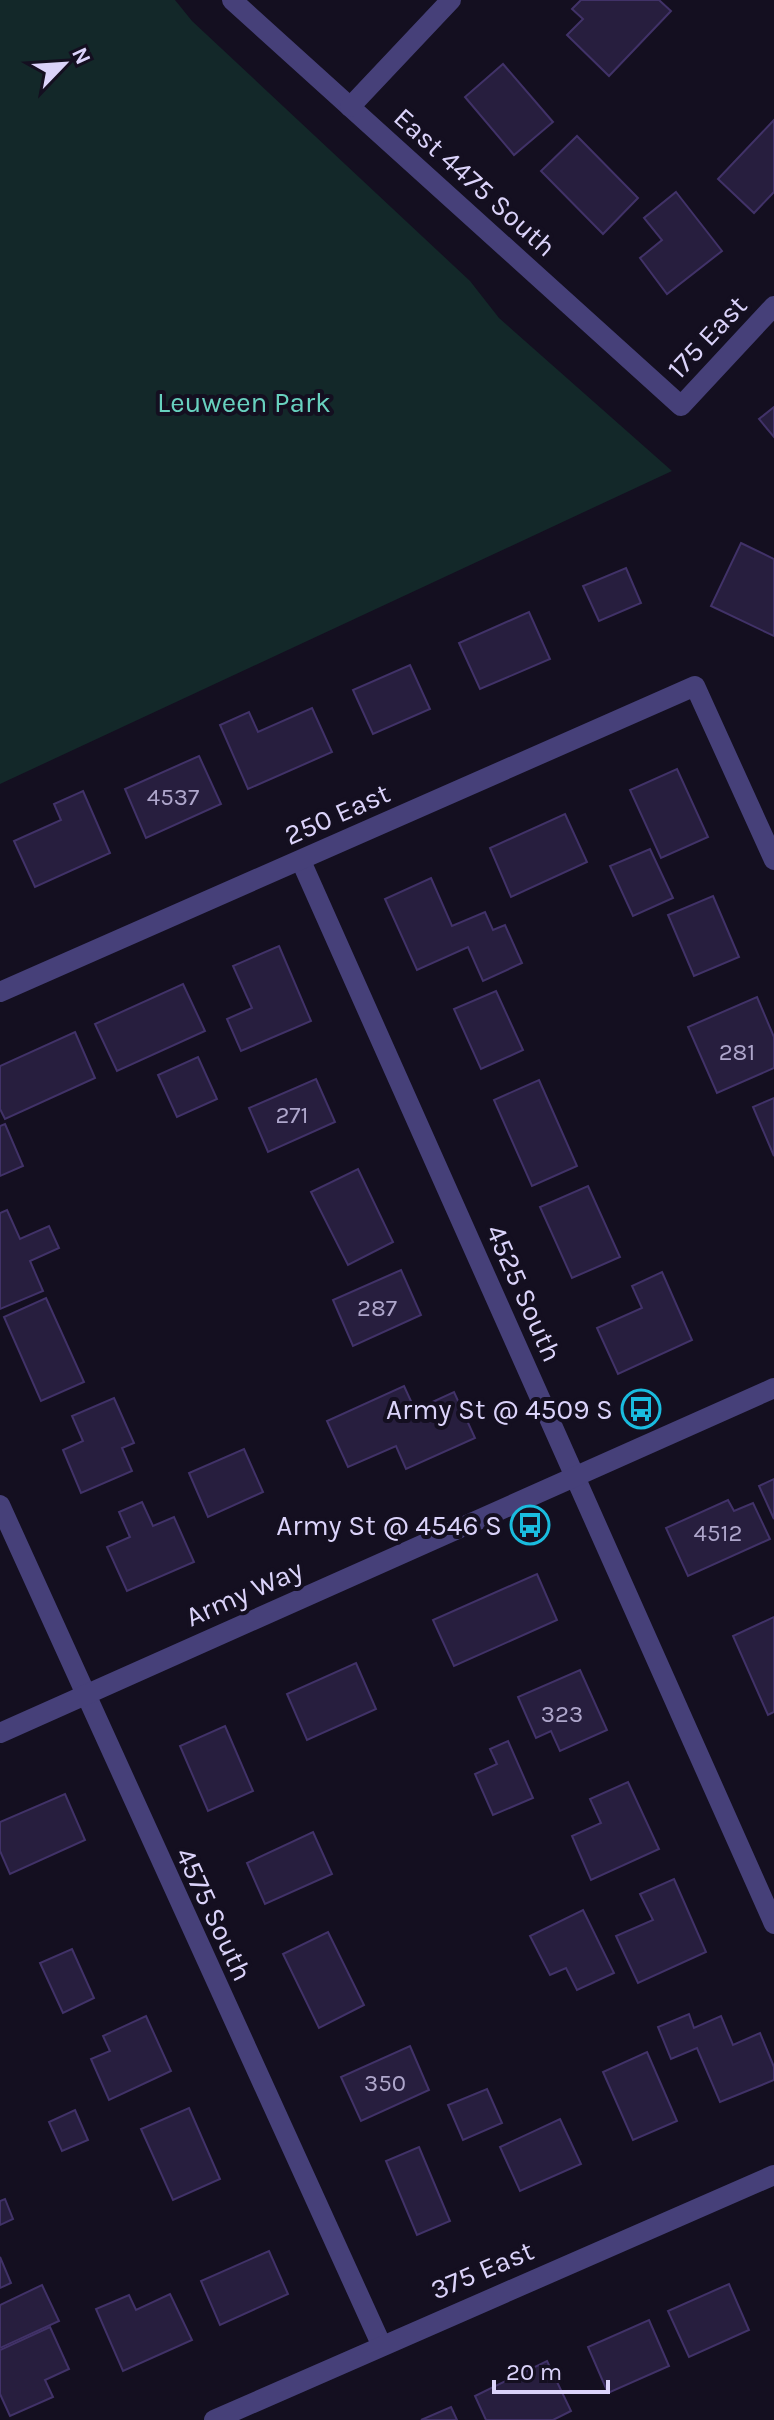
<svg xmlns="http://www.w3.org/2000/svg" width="774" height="2420" font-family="Karla,sans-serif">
  <rect width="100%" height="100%" fill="#140f20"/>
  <polygon fill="#132829" points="0,0 175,0 192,21 470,281 499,318 672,471 0,784"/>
  <g fill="#271e3e" stroke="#413268" stroke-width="2">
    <polygon points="581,0 659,0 671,11 609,76 567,35 583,19 572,9"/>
    <polygon points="503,64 553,122 514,155 465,97"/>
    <polygon points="774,120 774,192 754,213 718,179"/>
    <polygon points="577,136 638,198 603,234 541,171"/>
    <polygon points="676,192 722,251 667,294 640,258 662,240 644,218"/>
    <polygon points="774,407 774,437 759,419"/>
    <polygon points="741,543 774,559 774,636 711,606"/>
    <polygon points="626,568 641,603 599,621 583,586"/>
    <polygon points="529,612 550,659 480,689 459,643"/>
    <polygon points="410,665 430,709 373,734 353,690"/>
    <polygon points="312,708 332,752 248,789 220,725 249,712 258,732"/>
    <polygon points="199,756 221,804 146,838 125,789"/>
    <polygon points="677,769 708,837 661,858 630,790"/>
    <polygon points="83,791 110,853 35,887 14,841 61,820 54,804"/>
    <polygon points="565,814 587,862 511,897 490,848"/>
    <polygon points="650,849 673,898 633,916 610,866"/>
    <polygon points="431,878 452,926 485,912 493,930 505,925 522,963 483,981 468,947 417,970 385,899"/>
    <polygon points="713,896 739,957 694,976 668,915"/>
    <polygon points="279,946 311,1021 241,1051 227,1019 252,1008 233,966"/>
    <polygon points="183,984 205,1031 117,1071 95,1024"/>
    <polygon points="496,991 523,1050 481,1069 454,1009"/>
    <polygon points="757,997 774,1037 774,1068 717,1093 688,1027"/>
    <polygon points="75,1032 95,1078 5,1119 0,1109 0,1066"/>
    <polygon points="198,1057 217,1099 177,1117 158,1075"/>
    <polygon points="316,1079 335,1122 268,1152 249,1108"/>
    <polygon points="539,1080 577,1166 532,1186 494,1100"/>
    <polygon points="774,1098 774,1156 753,1107"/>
    <polygon points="5,1124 23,1166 0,1176 0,1126"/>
    <polygon points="358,1169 393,1242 348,1265 311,1192"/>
    <polygon points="588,1186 620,1257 572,1278 540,1207"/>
    <polygon points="7,1210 20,1239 49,1226 59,1248 30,1261 43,1291 0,1309 0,1213"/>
    <polygon points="401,1270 421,1315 353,1346 333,1300"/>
    <polygon points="662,1272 692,1340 618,1374 597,1328 642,1308 632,1286"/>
    <polygon points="46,1298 84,1382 41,1401 4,1317"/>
    <polygon points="404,1386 415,1410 454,1392 475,1438 406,1469 396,1446 348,1467 327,1421"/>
    <polygon points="114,1398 134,1443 122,1448 132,1471 81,1493 63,1450 83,1441 72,1416"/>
    <polygon points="244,1449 263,1492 208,1517 189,1473"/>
    <polygon points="774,1479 774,1519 759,1486"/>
    <polygon points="728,1500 734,1511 753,1503 770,1539 688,1576 666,1528"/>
    <polygon points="142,1502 153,1526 174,1517 194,1562 127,1591 107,1547 130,1537 119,1512"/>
    <polygon points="537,1574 557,1620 454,1666 433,1620"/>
    <polygon points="774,1617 774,1712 768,1715 733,1636"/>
    <polygon points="356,1663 376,1709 307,1740 287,1694"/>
    <polygon points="580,1670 607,1730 560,1751 551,1731 536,1738 518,1697"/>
    <polygon points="225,1726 253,1791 208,1811 180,1746"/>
    <polygon points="508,1741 533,1798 493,1815 475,1774 497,1764 490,1749"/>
    <polygon points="628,1782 659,1849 591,1880 572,1836 601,1823 590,1799"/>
    <polygon points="65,1794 85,1840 10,1874 0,1851 0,1822"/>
    <polygon points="313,1832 332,1874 265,1904 247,1863"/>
    <polygon points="674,1879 706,1952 638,1983 616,1936 653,1920 640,1894"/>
    <polygon points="583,1910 614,1973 577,1990 566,1968 550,1975 530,1936"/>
    <polygon points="328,1932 364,2005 319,2028 283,1954"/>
    <polygon points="72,1949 94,1998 63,2013 40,1963"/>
    <polygon points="689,2014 694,2028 721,2016 733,2045 760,2033 774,2067 774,2080 720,2102 697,2048 671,2059 658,2027"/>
    <polygon points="146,2016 171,2071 109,2100 91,2059 110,2051 103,2036"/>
    <polygon points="410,2046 429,2090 361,2121 341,2077"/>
    <polygon points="647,2052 677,2121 633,2140 603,2072"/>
    <polygon points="487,2089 502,2123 463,2140 448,2105"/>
    <polygon points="189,2108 220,2179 173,2200 141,2129"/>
    <polygon points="75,2110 88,2140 62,2151 49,2122"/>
    <polygon points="560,2119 581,2164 520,2191 500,2147"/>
    <polygon points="419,2147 450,2221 417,2235 386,2161"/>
    <polygon points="5,2199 13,2219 0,2225 0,2201"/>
    <polygon points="269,2251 288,2294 220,2325 201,2281"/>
    <polygon points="0,2257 11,2283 0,2288"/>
    <polygon points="729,2284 749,2330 689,2357 668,2311"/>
    <polygon points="42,2285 59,2321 0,2348 0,2305"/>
    <polygon points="170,2294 192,2340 123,2371 96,2309 129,2295 136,2310"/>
    <polygon points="649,2320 669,2366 608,2393 588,2347"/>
    <polygon points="50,2327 69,2369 45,2380 53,2397 10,2416 0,2394 0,2350"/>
    <polygon points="547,2361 571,2411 553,2420 486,2420 475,2396"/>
    <polygon points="451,2407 457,2420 421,2420"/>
  </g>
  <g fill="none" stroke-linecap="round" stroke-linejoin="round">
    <g stroke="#464079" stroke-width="20">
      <polyline points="232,0 681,406 774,306"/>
      <polyline points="350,107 451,0"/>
      <polyline points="301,861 774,1924"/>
      <polyline points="0,992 695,686 774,860"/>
      <polyline points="0,1505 381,2344"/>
      <polyline points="0,1733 774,1388"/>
      <polyline points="214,2420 774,2175"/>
    </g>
  </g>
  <defs>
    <symbol id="bus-ring" viewBox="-11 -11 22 22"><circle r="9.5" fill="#140f20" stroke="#1abcdf" stroke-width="1.5"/><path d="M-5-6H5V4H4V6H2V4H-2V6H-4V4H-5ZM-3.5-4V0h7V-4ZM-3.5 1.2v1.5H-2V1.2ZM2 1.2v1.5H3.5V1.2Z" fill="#1abcdf"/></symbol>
  </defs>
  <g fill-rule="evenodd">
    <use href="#bus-ring" x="619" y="1387" width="44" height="44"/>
    <use href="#bus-ring" x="508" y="1503" width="44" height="44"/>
  </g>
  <g text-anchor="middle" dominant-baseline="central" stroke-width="8" stroke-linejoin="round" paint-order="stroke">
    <g font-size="24" fill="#aea6cb">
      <text x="173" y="797">4537</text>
      <text x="737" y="1052">281</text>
      <text x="292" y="1115">271</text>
      <text x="377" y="1308">287</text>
      <text x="718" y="1533">4512</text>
      <text x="562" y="1714">323</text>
      <text x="385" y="2083">350</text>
    </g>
    <g font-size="28" fill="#dbd3fa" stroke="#140f20">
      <text transform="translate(475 182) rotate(42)">East 4475 South</text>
      <text transform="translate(707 337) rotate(-47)">175 East</text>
      <text transform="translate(337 814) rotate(-24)">250 East</text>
      <text transform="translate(524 1293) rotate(66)">4525 South</text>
      <text transform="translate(244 1593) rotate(-24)">Army Way</text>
      <text transform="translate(214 1914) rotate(65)">4575 South</text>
      <text transform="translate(482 2270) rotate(-23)">375 East</text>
    </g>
    <g font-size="28" fill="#68d1bf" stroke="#140f20">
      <text x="244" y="402">Leuween Park</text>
    </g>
    <g font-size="28" fill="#dbd3fa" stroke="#140f20" text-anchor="end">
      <text x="613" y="1409">Army St @ 4509 S</text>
      <text x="502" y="1525">Army St @ 4546 S</text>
    </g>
  </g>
  <g transform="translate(64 64) rotate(65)" stroke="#140f20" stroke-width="6" paint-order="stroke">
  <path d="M0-6L14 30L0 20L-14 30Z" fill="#dbd3fa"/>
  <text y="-12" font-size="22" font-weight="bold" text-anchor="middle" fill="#dbd3fa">N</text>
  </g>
  <path d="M494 2380v12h114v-12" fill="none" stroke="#dbd3fa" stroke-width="4"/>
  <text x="506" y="2380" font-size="24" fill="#dbd3fa" stroke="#140f20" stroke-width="6" paint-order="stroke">20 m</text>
</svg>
